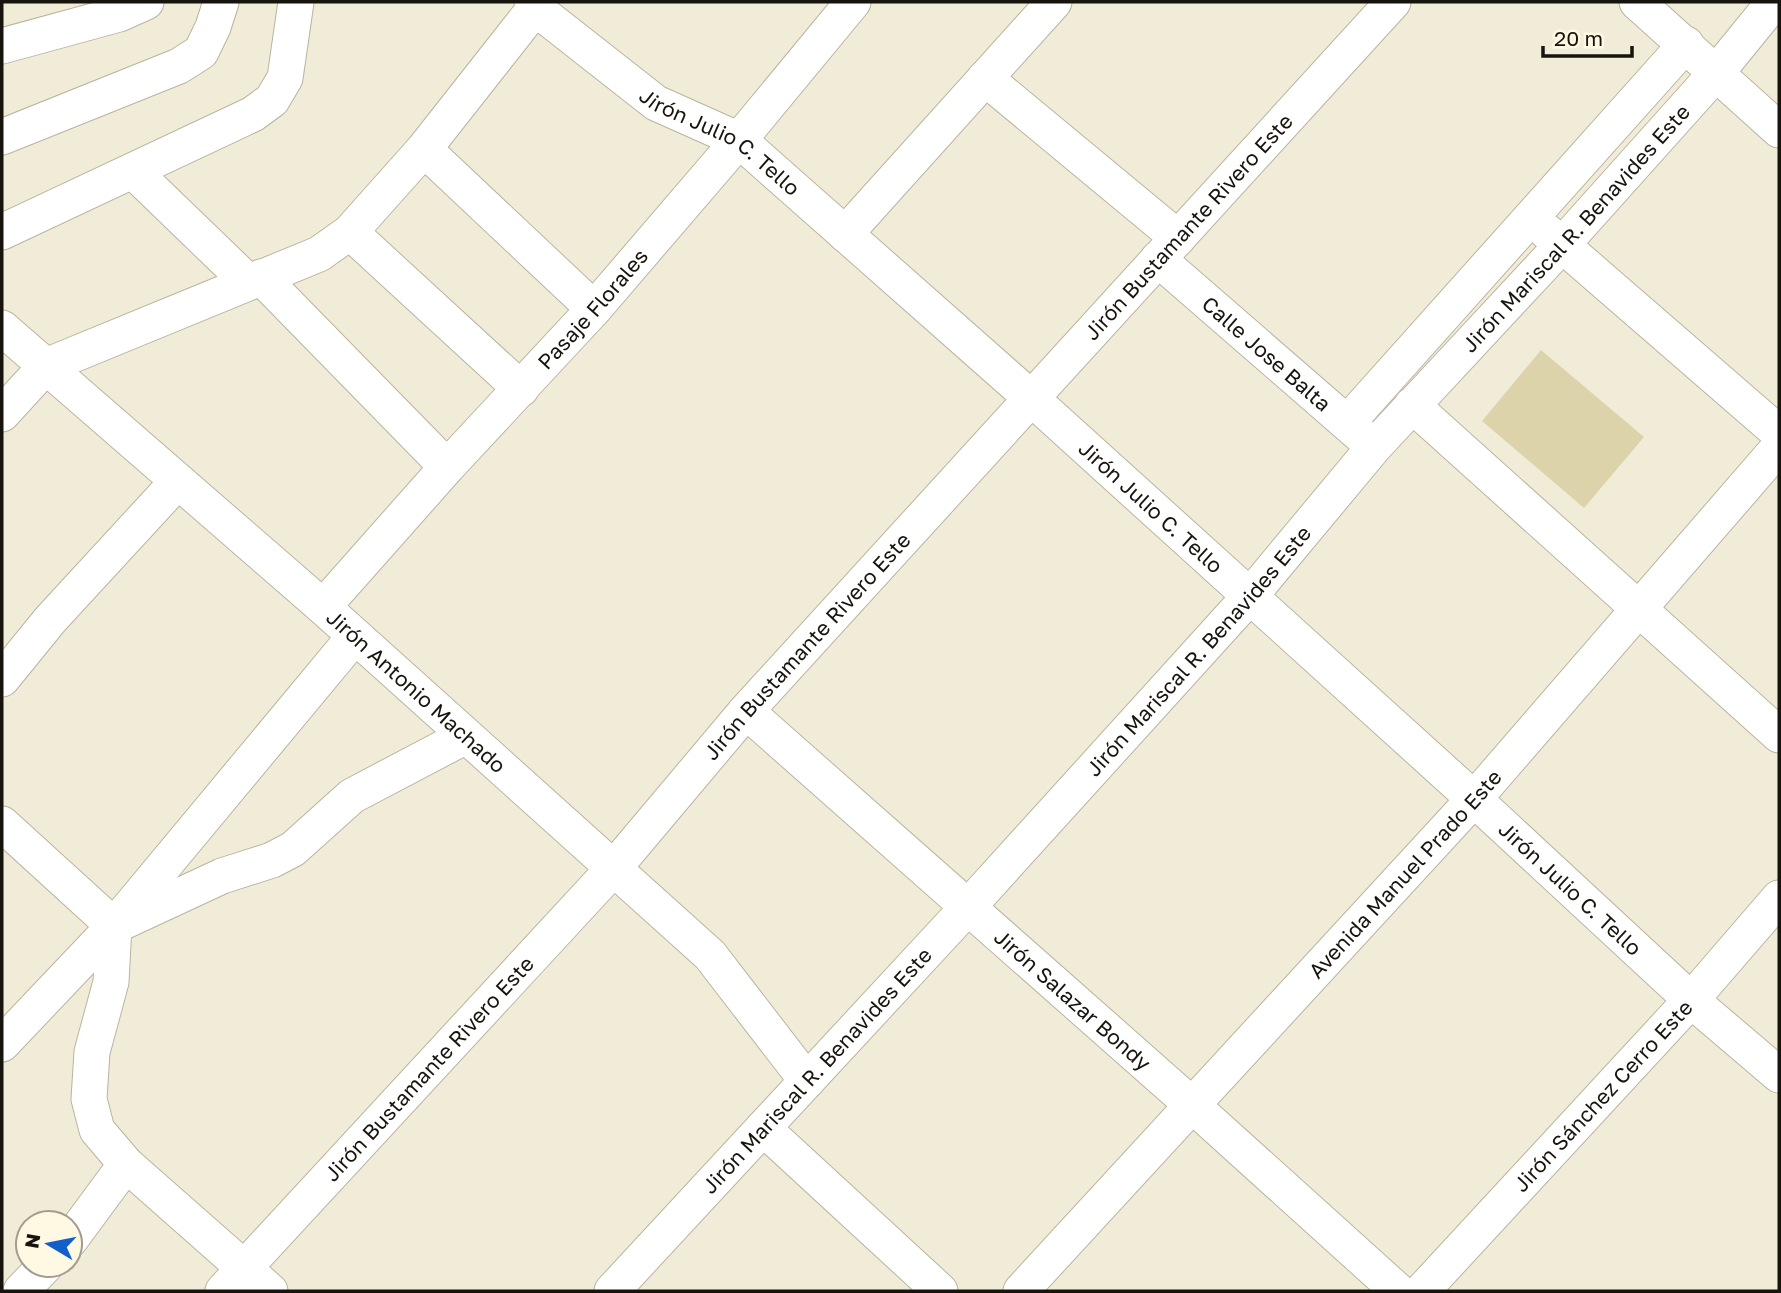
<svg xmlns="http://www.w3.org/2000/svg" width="1781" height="1293" font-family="'Golos Text',sans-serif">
  <rect width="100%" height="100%" fill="#f1ecd7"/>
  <polygon fill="#ddd3aa" points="1541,350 1644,437 1584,508 1482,421"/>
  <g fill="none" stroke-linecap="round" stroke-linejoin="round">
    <defs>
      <g id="minor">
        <path id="s1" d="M 532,2 L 535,8 L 656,103 L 739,140 L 1031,398 L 1474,799 L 1691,1000 L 1779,1075"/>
        <polyline points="1637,2 1779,130"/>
        <polyline points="2,46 119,14 146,2"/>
        <polyline points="985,78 1178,238"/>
        <polyline points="2,137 179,66 201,52 213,27 221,2"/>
        <polyline points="424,149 594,309"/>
        <polyline points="133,171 248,282"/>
        <polyline points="1546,231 1779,433"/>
        <polyline points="2,232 253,114 272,100 285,78 296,2"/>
        <polyline points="350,232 521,389"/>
        <polyline points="845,234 1054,2"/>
        <path id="s2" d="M 1158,259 L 1364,438"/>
        <polyline points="261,277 447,467"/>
        <path id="s3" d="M 2,328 L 323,607 L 710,955 L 807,1081"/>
        <polyline points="1412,405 1779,735"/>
        <polyline points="2,414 46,366 319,254 350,232 424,149 535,8"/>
        <polyline points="1348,422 1686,44"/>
        <path id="s4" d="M 323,607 L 447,467 L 594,309 L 739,140 L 853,2"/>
        <polyline points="2,679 50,620 178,481"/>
        <path id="s5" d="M 746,711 L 1192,1105 L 1398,1291"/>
        <polyline points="2,824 114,926"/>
        <polyline points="121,923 222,876 272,860 293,849 352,796 466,736"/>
        <polyline points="114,926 111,982 92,1052 89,1099 97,1130 126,1164 270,1291"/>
        <polyline points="2,1044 114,926 355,636"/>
        <polyline points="763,1128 940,1291"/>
        <polyline points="70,1240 126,1164"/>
        <polyline points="21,1291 46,1265"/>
        <path id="s6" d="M 223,1291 L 613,869 L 746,711 L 1393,2"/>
        <path id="s7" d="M 612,1291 L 968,907 L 1250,596 L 1374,447 L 1562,245 L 1717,72 L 1774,2"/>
        <path id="s8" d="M 1021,1291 L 1474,799 L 1779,447"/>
        <path id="s9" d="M 1422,1291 L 1691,1000 L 1779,898"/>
      </g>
    </defs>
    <use href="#minor" stroke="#b9b4a0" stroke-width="37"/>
    <use href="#minor" stroke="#fff" stroke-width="35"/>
  </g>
  <g text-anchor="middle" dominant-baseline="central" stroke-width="5" stroke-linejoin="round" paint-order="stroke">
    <g font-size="21" fill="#16140d" stroke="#fff9e4">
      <text stroke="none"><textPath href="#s1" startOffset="236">Jirón Julio C. Tello</textPath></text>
      <text stroke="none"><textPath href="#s6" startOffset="1437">Jirón Bustamante Rivero Este</textPath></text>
      <text stroke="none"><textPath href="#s7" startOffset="1435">Jirón Mariscal R. Benavides Este</textPath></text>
      <text stroke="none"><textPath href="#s4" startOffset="402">Pasaje Florales</textPath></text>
      <text stroke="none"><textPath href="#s2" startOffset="144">Calle Jose Balta</textPath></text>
      <text stroke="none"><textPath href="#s1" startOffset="803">Jirón Julio C. Tello</textPath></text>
      <text stroke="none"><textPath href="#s6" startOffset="870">Jirón Bustamante Rivero Este</textPath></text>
      <text stroke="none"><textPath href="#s7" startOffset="868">Jirón Mariscal R. Benavides Este</textPath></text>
      <text stroke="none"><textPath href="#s3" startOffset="551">Jirón Antonio Machado</textPath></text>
      <text stroke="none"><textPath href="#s8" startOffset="567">Avenida Manuel Prado Este</textPath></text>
      <text stroke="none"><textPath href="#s1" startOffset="1370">Jirón Julio C. Tello</textPath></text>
      <text stroke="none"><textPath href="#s5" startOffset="436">Jirón Salazar Bondy</textPath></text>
      <text stroke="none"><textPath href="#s6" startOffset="303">Jirón Bustamante Rivero Este</textPath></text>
      <text stroke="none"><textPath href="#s7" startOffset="301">Jirón Mariscal R. Benavides Este</textPath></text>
      <text stroke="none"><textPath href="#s9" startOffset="266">Jirón Sánchez Cerro Este</textPath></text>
    </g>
  </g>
  <rect width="1781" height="1293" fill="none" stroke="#16140d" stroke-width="7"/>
  <g transform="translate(49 1244) rotate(280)"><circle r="33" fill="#fff9e4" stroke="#a29d8e" stroke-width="2"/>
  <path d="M0-5L12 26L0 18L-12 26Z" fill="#125fc9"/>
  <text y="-10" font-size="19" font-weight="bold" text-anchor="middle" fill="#16140d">N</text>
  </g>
  <path d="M1543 46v10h89v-10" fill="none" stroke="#16140d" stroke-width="3.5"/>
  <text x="1554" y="46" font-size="21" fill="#16140d" stroke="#fff9e4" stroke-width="5" paint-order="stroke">20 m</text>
</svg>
